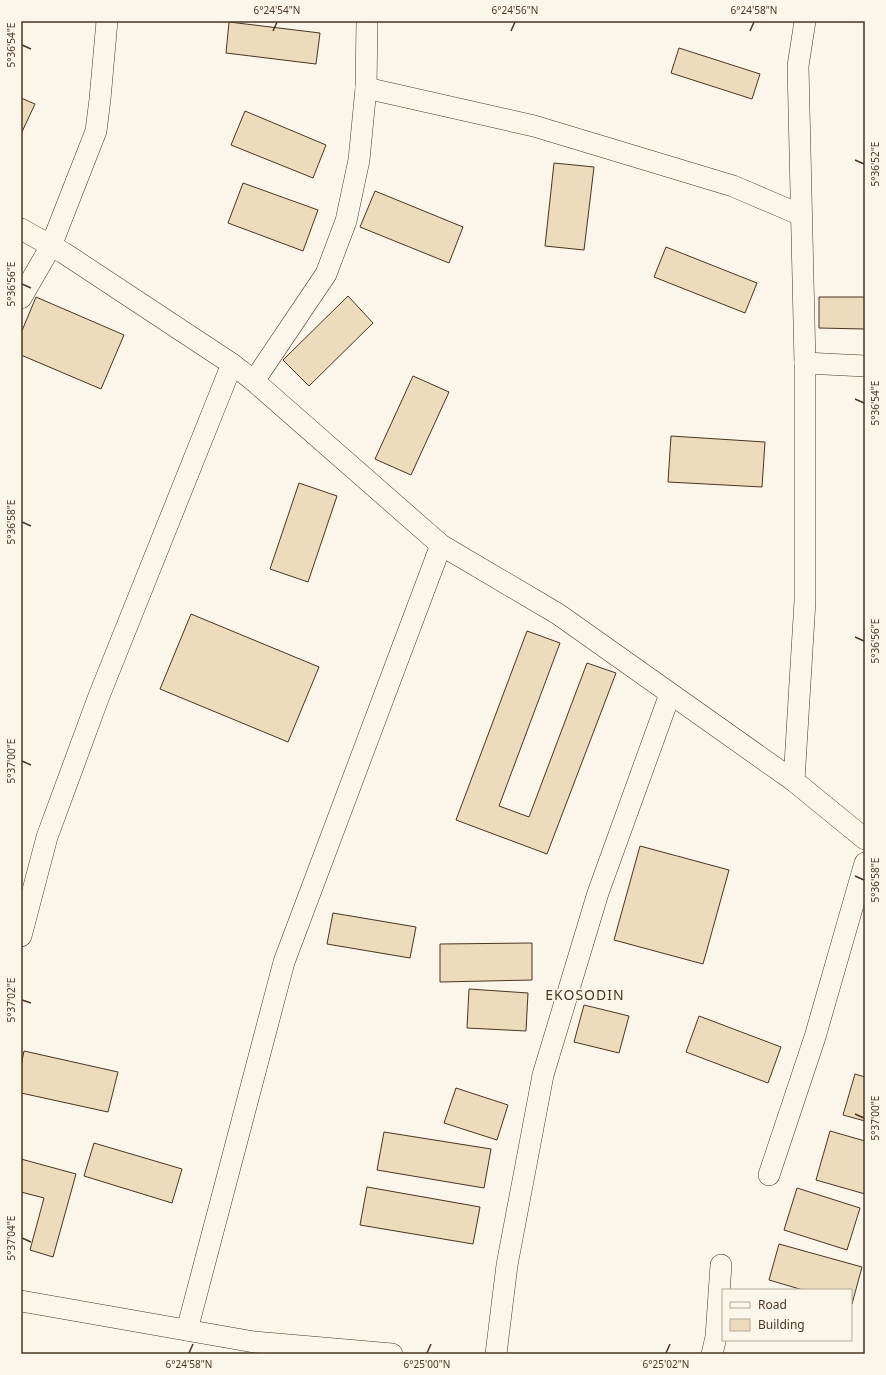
<svg xmlns="http://www.w3.org/2000/svg" width="886" height="1375" font-family="'Noto Sans',sans-serif">
  <rect width="100%" height="100%" fill="#fbf6e9"/>
  <g fill="#ecdcbc" stroke="#4a3520">
    <polygon points="229,22 320,33 316,64 226,53"/>
    <polygon points="679,48 760,74 752,99 671,73"/>
    <polygon points="21,98 35,104 21,134"/>
    <polygon points="245,111 326,145 313,178 231,145"/>
    <polygon points="554,163 594,167 584,250 545,246"/>
    <polygon points="243,183 318,210 303,251 228,223"/>
    <polygon points="375,191 463,227 449,263 360,227"/>
    <polygon points="666,247 757,283 745,313 654,277"/>
    <polygon points="348,296 373,323 309,386 283,360"/>
    <polygon points="36,297 124,335 101,389 21,355 21,333"/>
    <polygon points="819,297 865,297 865,329 819,328"/>
    <polygon points="413,376 449,392 411,475 375,459"/>
    <polygon points="671,436 765,442 762,487 668,482"/>
    <polygon points="299,483 337,496 308,582 270,569"/>
    <polygon points="191,614 319,667 288,742 160,689"/>
    <polygon points="527,631 560,643 499,806 529,817 587,663 616,673 547,854 456,820"/>
    <polygon points="640,846 729,870 703,964 614,940"/>
    <polygon points="333,913 416,927 410,958 327,944"/>
    <polygon points="532,943 532,980 440,982 440,944"/>
    <polygon points="469,989 528,993 526,1031 467,1028"/>
    <polygon points="584,1005 629,1016 619,1053 574,1042"/>
    <polygon points="699,1016 781,1047 768,1083 686,1052"/>
    <polygon points="24,1051 118,1072 108,1112 21,1093 21,1066"/>
    <polygon points="855,1074 865,1077 865,1121 843,1115"/>
    <polygon points="456,1088 508,1105 497,1140 444,1123"/>
    <polygon points="830,1131 865,1141 865,1194 816,1180"/>
    <polygon points="384,1132 491,1149 484,1188 377,1170"/>
    <polygon points="94,1143 182,1169 172,1203 84,1176"/>
    <polygon points="21,1159 76,1174 53,1257 30,1250 44,1198 21,1192"/>
    <polygon points="367,1187 480,1207 473,1244 360,1225"/>
    <polygon points="797,1188 860,1208 847,1250 784,1230"/>
    <polygon points="779,1244 862,1267 852,1304 851,1290 803,1290 769,1280"/>
  </g>
  <g fill="none" stroke-linecap="round" stroke-linejoin="round">
    <defs>
      <g id="minor">
        <polyline points="366,88 534,126 733,186 801,215"/>
        <polyline points="21,229 64,253 232,364 254,381 441,545 558,614 794,781 865,839"/>
        <polyline points="21,298 51,246 96,131 100,99 107,21"/>
        <polyline points="805,363 865,366"/>
        <polyline points="254,381 326,274 346,221 359,160 366,88 367,21"/>
        <polyline points="794,781 805,601 805,363 798,66 805,21"/>
        <polyline points="21,936 47,837 99,696 232,364"/>
        <polyline points="769,1175 815,1037 865,863"/>
        <polyline points="21,1301 254,1342 392,1354"/>
        <polyline points="187,1330 284,962 441,545"/>
        <polyline points="496,1354 507,1265 543,1075 598,893 670,694"/>
        <polyline points="712,1354 716,1337 721,1265"/>
      </g>
    </defs>
    <use href="#minor" stroke="#4a3520" stroke-width="22"/>
    <use href="#minor" stroke="#fbf6e9" stroke-width="21"/>
  </g>
  <path fill="none" stroke="#4a3520" stroke-width="1.5" d="M 273,31 L 277,22M 511,31 L 515,22M 750,31 L 754,22M 22,45 L 31,49M 855,160 L 864,164M 22,284 L 31,288M 855,399 L 864,403M 22,522 L 31,526M 855,637 L 864,641M 22,761 L 31,765M 855,876 L 864,880M 22,1000 L 31,1003M 855,1114 L 864,1118M 22,1238 L 31,1242M 189,1353 L 193,1344M 427,1353 L 431,1344M 666,1353 L 670,1344"/>
  <g text-anchor="middle" dominant-baseline="central" stroke-width="3" stroke-linejoin="round" paint-order="stroke">
    <g font-size="14" letter-spacing="1" fill="#4a3520" stroke="#fbf6e9">
      <text x="585" y="994">EKOSODIN</text>
    </g>
  </g>
  <rect width="886" height="1375" fill="none" stroke="#fbf6e9" stroke-width="44"/>
  <rect x="722" y="1289" width="130" height="52" fill="#fbf6e9" stroke="#b4a999"/>
  <rect x="730" y="1302" width="20" height="6" fill="#fbf6e9" stroke="#b4a999"/>
  <text x="758" y="1309" font-size="12" fill="#4a3520">Road</text>
  <rect x="730" y="1319" width="20" height="12" fill="#ecdcbc" stroke="#b4a999"/>
  <text x="758" y="1329" font-size="12" fill="#4a3520">Building</text>
  <rect x="22" y="22" width="842" height="1331" fill="none" stroke="#4a3520" stroke-width="1.5"/>
  <g font-size="10" text-anchor="middle" fill="#4a3520">
    <text x="277" y="14">6°24'54"N</text>
    <text x="515" y="14">6°24'56"N</text>
    <text x="754" y="14">6°24'58"N</text>
    <text transform="translate(11 45) rotate(-90)" y="4">5°36'54"E</text>
    <text transform="translate(875 164) rotate(-90)" y="4">5°36'52"E</text>
    <text transform="translate(11 284) rotate(-90)" y="4">5°36'56"E</text>
    <text transform="translate(875 403) rotate(-90)" y="4">5°36'54"E</text>
    <text transform="translate(11 522) rotate(-90)" y="4">5°36'58"E</text>
    <text transform="translate(875 641) rotate(-90)" y="4">5°36'56"E</text>
    <text transform="translate(11 761) rotate(-90)" y="4">5°37'00"E</text>
    <text transform="translate(875 880) rotate(-90)" y="4">5°36'58"E</text>
    <text transform="translate(11 1000) rotate(-90)" y="4">5°37'02"E</text>
    <text transform="translate(875 1118) rotate(-90)" y="4">5°37'00"E</text>
    <text transform="translate(11 1238) rotate(-90)" y="4">5°37'04"E</text>
    <text x="189" y="1368">6°24'58"N</text>
    <text x="427" y="1368">6°25'00"N</text>
    <text x="666" y="1368">6°25'02"N</text>
  </g>
</svg>
